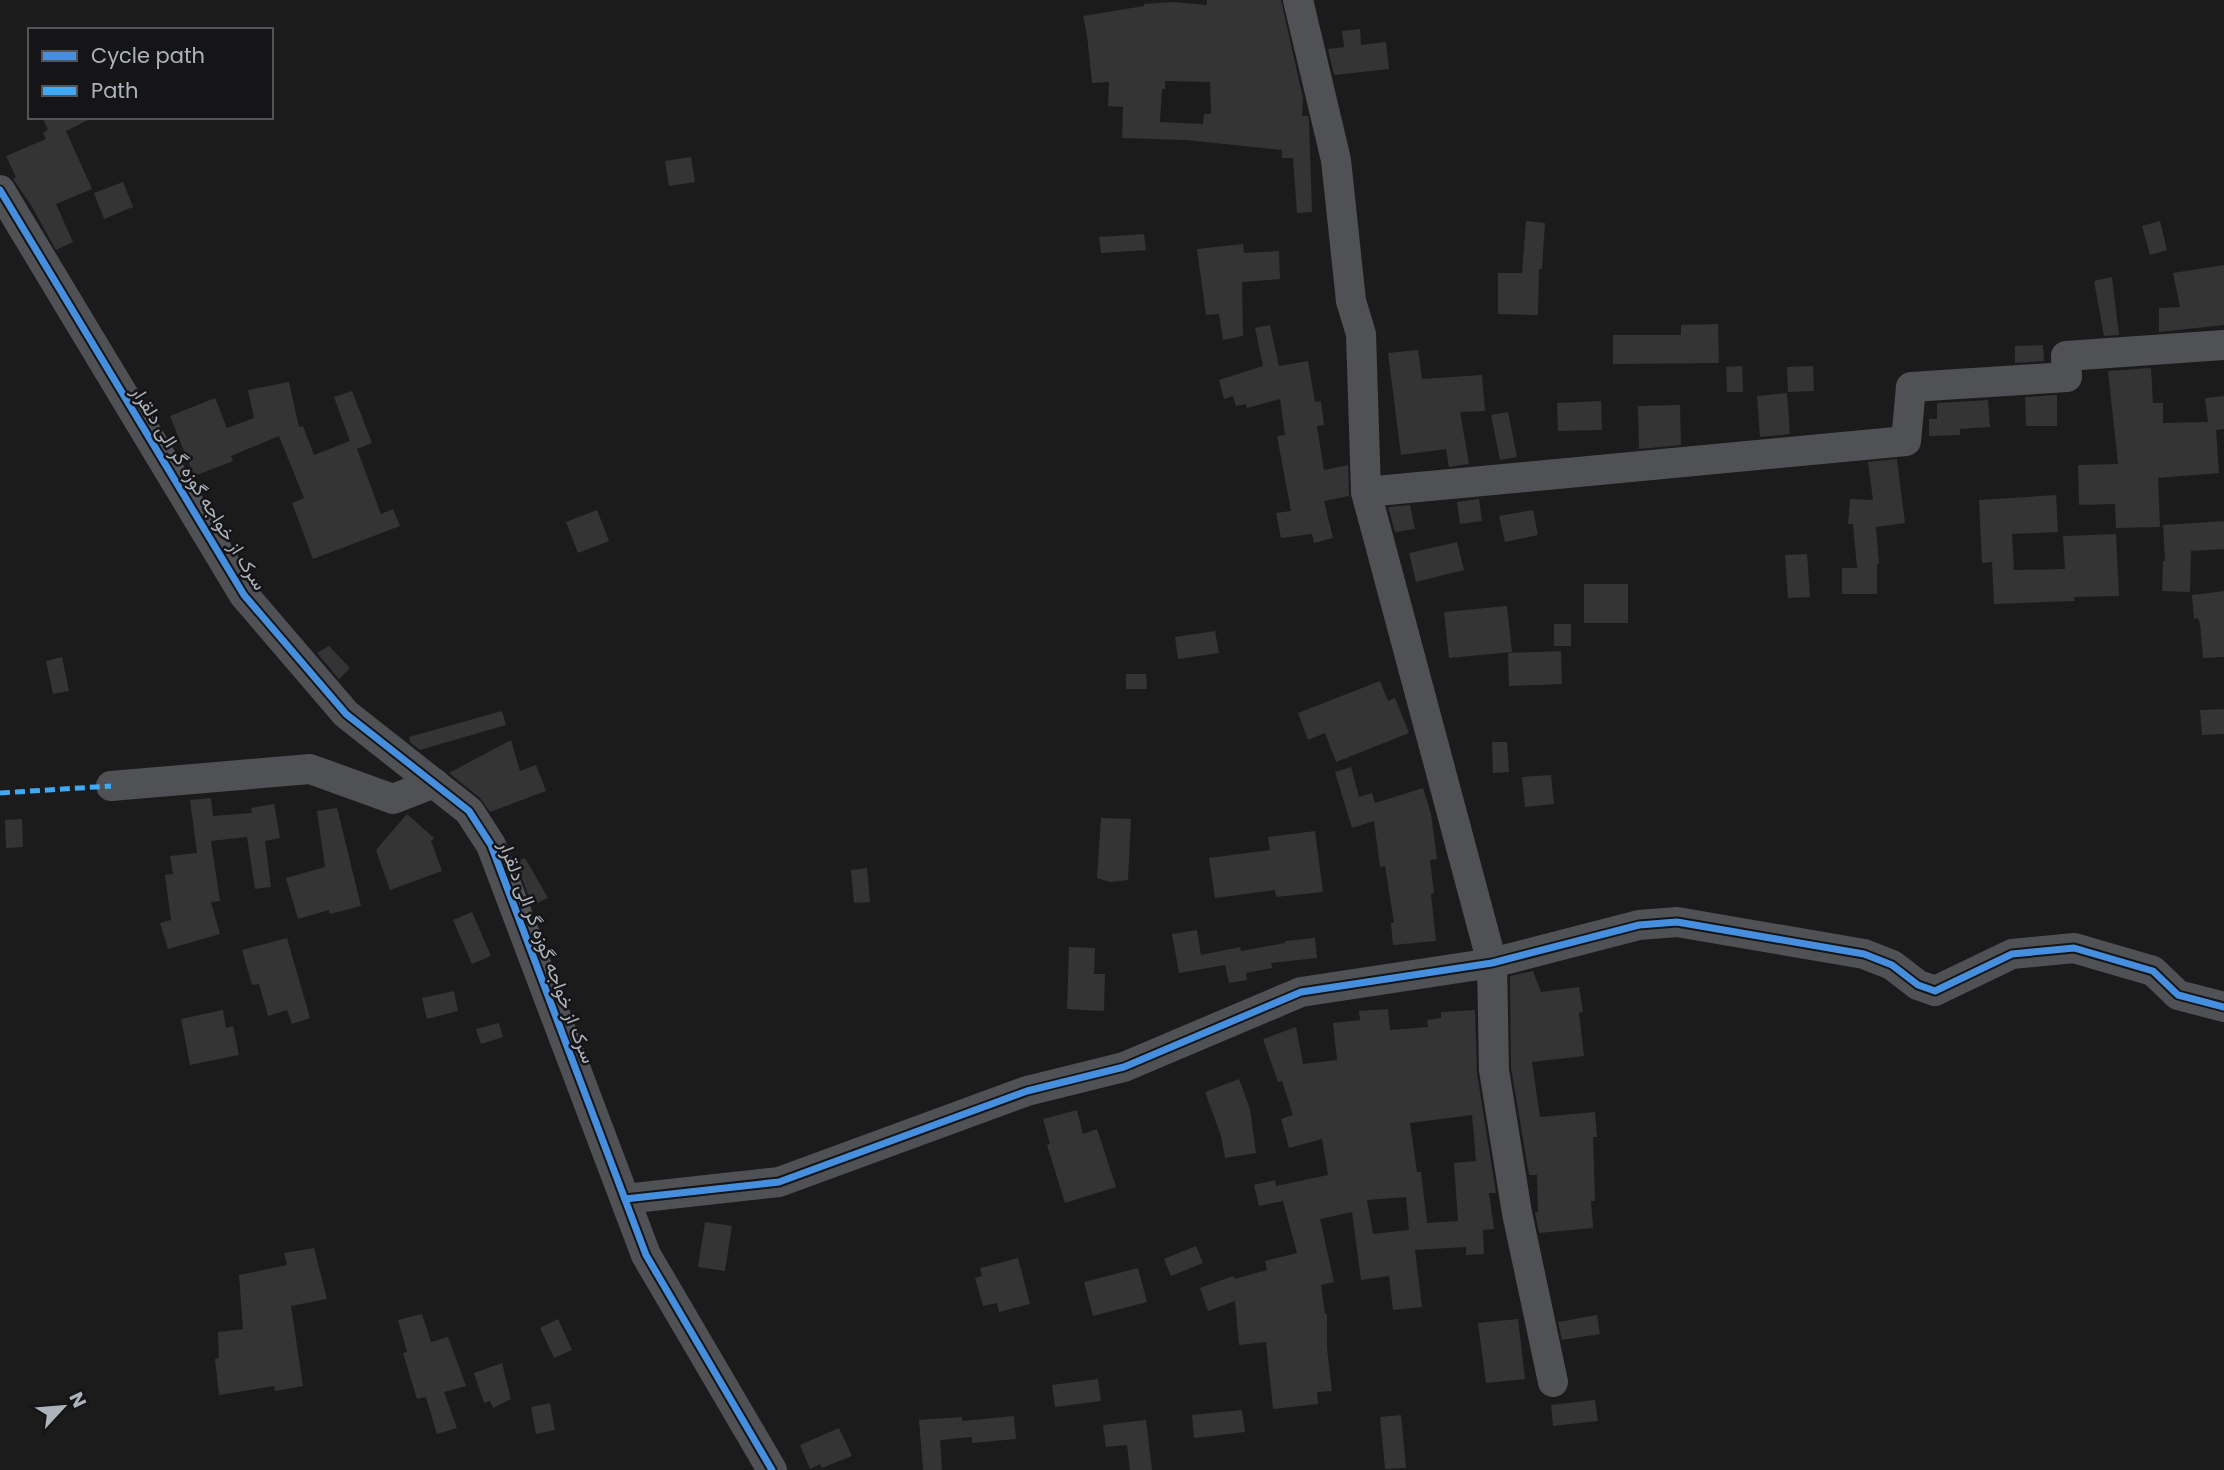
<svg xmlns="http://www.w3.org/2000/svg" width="2224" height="1470" font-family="Poppins,Vazirmatn,sans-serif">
  <rect width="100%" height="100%" fill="#1b1b1c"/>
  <g fill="#343435" fill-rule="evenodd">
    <path d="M 1207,0 L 1281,0 L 1303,98 L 1302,116 L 1308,116 L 1309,121 L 1312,212 L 1297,213 L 1293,158 L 1282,158 L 1282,150 L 1186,140 L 1122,138 L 1123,107 L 1108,106 L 1109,82 L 1092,83 L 1087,35 L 1083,16 L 1144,6 L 1144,4 L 1172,2 L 1207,5 ZM 1165,81 L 1210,82 L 1211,114 L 1204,114 L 1203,124 L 1160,122 L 1162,89 L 1165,89 Z"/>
    <polygon points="1360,29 1361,45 1386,42 1389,69 1334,75 1328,49 1344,47 1342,31"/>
    <polygon points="42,117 94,117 66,131 92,189 56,204 73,242 56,250 31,205 13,179 16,177 6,156 46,139 43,133 48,130"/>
    <polygon points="691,157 695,182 669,186 665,161"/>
    <polygon points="123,182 133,207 104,219 94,193"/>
    <polygon points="1526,221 1545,223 1542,269 1539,269 1538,315 1498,314 1498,273 1522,273"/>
    <polygon points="2160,221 2167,250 2150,255 2142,226"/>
    <polygon points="1144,234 1146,250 1101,253 1099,237"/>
    <polygon points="1243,244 1244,253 1279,251 1280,279 1242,282 1243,336 1223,340 1219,314 1206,315 1197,249"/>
    <polygon points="2224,265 2224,325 2159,332 2159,308 2180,307 2173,273"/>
    <polygon points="2112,277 2119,335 2104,336 2094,281"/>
    <polygon points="1718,324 1719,363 1613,364 1613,335 1681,335 1681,325"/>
    <polygon points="1270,325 1279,366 1308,361 1315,402 1321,401 1324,425 1317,426 1324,470 1348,465 1349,496 1324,501 1333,538 1314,543 1312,534 1281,538 1276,513 1291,511 1277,436 1285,435 1280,399 1247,408 1246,404 1236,406 1233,396 1224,399 1219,380 1263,366 1255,328"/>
    <polygon points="2043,345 2044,361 2015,363 2015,346"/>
    <polygon points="1418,350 1422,379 1482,375 1485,411 1460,412 1469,464 1449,467 1446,449 1401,455 1388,353"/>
    <polygon points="1742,366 1743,392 1727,392 1726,367"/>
    <polygon points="1813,366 1814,391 1788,392 1787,367"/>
    <polygon points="2151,368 2153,403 2163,403 2163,423 2208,422 2205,398 2224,396 2224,429 2216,430 2219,473 2158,478 2160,527 2116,528 2115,504 2079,505 2078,465 2118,464 2108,371"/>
    <polygon points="289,382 299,427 303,426 314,455 350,441 334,397 352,391 372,443 357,449 381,514 393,509 400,526 313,559 292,503 304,498 279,436 231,456 233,461 194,476 170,416 215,398 227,428 254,418 248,390"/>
    <polygon points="1787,393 1790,434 1760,437 1757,396"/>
    <polygon points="2057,395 2057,426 2026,426 2025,397"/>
    <polygon points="1988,400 1990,427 1960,429 1960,435 1929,436 1929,419 1937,419 1937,403"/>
    <polygon points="1601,401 1602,430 1558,431 1557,403"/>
    <polygon points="1680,405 1681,445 1639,449 1638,406"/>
    <polygon points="1508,412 1517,457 1500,460 1491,415"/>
    <polygon points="1897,459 1905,523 1876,527 1879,564 1877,564 1877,594 1842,594 1842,568 1857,568 1853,524 1848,524 1850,499 1873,500 1868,462"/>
    <polygon points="2056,495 2058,532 2012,534 2014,570 2065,569 2063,536 2116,534 2119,596 2074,597 2075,601 1994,604 1992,562 1982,563 1979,500"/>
    <polygon points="1479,499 1482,521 1460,524 1457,502"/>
    <polygon points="1410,505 1415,529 1395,532 1388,507"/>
    <polygon points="597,510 609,541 578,553 566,522"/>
    <polygon points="1533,510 1538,535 1505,542 1499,516"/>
    <polygon points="2224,521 2224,549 2191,551 2190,592 2162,591 2163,561 2165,561 2163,525"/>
    <polygon points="1457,542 1464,570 1416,582 1409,553"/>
    <polygon points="1807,554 1810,597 1788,598 1785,555"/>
    <rect x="1584" y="584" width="44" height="39"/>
    <polygon points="2224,591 2224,657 2203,658 2200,624 2198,618 2194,619 2192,595"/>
    <polygon points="1507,606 1512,652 1449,658 1444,612"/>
    <rect x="1554" y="624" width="17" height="22"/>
    <polygon points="1215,631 1219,653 1178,659 1175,637"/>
    <polygon points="329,646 350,668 339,679 317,653"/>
    <polygon points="1561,651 1562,684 1509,686 1508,653"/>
    <polygon points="62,657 69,691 53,694 46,661"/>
    <polygon points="1126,674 1146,674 1147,689 1126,689"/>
    <polygon points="1380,681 1388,701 1395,698 1409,733 1336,762 1325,733 1308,740 1298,713"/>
    <polygon points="2224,709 2224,734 2202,735 2200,710"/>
    <polygon points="502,711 506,725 420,750 411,743 409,737"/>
    <polygon points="511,740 520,771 536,765 546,791 490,812 480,798 449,773"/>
    <polygon points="1492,742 1507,742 1509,772 1493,773"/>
    <polygon points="1351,767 1359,797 1372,793 1375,803 1423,788 1431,814 1437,859 1430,860 1434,893 1431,894 1436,941 1393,945 1391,923 1394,923 1385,866 1380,867 1374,821 1352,828 1335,772"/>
    <polygon points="1551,775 1554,804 1525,807 1522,777"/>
    <polygon points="211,798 213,816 252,813 251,808 274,804 280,838 265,841 271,887 255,889 247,837 211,841 220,901 211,902 220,934 168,949 160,923 171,920 165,875 173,874 170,856 197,853 190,800"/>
    <polygon points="337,808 361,906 330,914 329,910 298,919 286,878 325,867 317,811"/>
    <polygon points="407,814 434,838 431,841 442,871 390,890 376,850"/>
    <polygon points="1101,818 1131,819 1128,880 1110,882 1097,878"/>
    <polygon points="22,819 23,847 6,848 5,820"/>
    <polygon points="1315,831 1323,892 1276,897 1275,890 1215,898 1209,858 1270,850 1268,837"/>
    <polygon points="525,858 548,898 532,905 516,862"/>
    <polygon points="867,868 870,902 854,903 851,870"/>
    <polygon points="472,912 491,956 472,964 453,920"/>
    <polygon points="1197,930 1201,955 1240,947 1241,951 1285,943 1285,941 1315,938 1317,958 1271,963 1272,968 1246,973 1247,980 1229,983 1225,965 1179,973 1172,934"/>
    <polygon points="287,938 310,1018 292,1024 287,1010 268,1016 259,984 252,985 242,950"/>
    <polygon points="1069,947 1095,948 1094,974 1105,974 1104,1011 1067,1009"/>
    <polygon points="1533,971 1541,992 1579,987 1583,1012 1579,1013 1584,1056 1532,1062 1540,1117 1595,1112 1597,1137 1593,1137 1595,1201 1591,1201 1593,1228 1539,1233 1535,1212 1538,1212 1537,1175 1529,1175 1511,1068 1510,976"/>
    <polygon points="454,991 458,1011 427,1019 422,998"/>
    <path d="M 1388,1009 L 1390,1030 L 1428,1027 L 1427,1020 L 1441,1018 L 1441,1012 L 1475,1010 L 1477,1073 L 1496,1193 L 1489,1193 L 1494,1229 L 1483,1230 L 1484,1254 L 1466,1255 L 1466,1247 L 1415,1250 L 1422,1307 L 1393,1310 L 1389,1276 L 1361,1280 L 1352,1212 L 1320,1219 L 1334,1282 L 1321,1285 L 1325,1314 L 1327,1314 L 1327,1348 L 1332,1391 L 1317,1392 L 1318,1404 L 1273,1409 L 1266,1342 L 1239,1345 L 1235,1301 L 1208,1311 L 1200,1288 L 1233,1276 L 1235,1279 L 1267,1270 L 1265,1261 L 1297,1253 L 1283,1201 L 1259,1206 L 1254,1185 L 1275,1180 L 1276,1186 L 1328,1175 L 1322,1139 L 1289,1148 L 1281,1119 L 1293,1115 L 1282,1081 L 1278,1082 L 1263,1039 L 1296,1027 L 1303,1064 L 1337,1060 L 1333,1023 L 1360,1020 L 1359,1011 ZM 1472,1115 L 1476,1161 L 1454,1163 L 1458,1221 L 1427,1223 L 1421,1172 L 1417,1172 L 1410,1123 ZM 1406,1197 L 1409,1230 L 1373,1234 L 1367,1200 Z"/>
    <polygon points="223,1010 226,1028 233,1026 239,1055 190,1065 181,1019"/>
    <polygon points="499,1023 503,1037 481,1044 476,1029"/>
    <polygon points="1239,1079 1250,1109 1256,1153 1225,1158 1221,1136 1205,1092"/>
    <polygon points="1077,1110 1083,1134 1097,1129 1116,1187 1065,1203 1047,1145 1050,1144 1043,1119"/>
    <polygon points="705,1222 732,1226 725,1271 698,1267"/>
    <polygon points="1196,1246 1203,1263 1171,1276 1164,1259"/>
    <polygon points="314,1248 327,1299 291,1306 303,1386 275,1391 274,1386 219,1395 215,1359 219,1358 218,1332 243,1329 239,1275 287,1265 284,1253"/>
    <polygon points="1018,1258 1030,1304 999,1312 997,1303 983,1306 975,1278 982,1276 980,1268"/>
    <polygon points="1138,1268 1147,1302 1093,1316 1084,1282"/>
    <polygon points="422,1314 431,1342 448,1337 466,1386 444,1392 457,1428 437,1434 426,1397 417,1399 403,1353 407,1352 398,1320"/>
    <polygon points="1597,1315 1600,1334 1562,1340 1558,1322"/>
    <polygon points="558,1319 572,1350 554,1358 540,1328"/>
    <polygon points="1518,1319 1525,1379 1486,1383 1478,1323"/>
    <polygon points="502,1363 511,1399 493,1408 490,1401 484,1403 474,1373"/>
    <polygon points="1098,1379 1101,1401 1055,1407 1052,1385"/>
    <polygon points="1595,1400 1598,1421 1553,1426 1551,1405"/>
    <polygon points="550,1403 555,1430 536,1434 531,1407"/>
    <polygon points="1242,1410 1245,1432 1194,1438 1192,1415"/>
    <polygon points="1401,1415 1406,1468 1385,1469 1380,1417"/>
    <polygon points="1014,1416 1016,1439 972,1443 972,1437 940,1440 942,1470 923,1470 919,1420 962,1417 962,1421"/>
    <polygon points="1146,1420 1152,1470 1130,1470 1127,1445 1106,1447 1103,1425"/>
    <polygon points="839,1428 852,1456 822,1468 820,1464 810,1469 800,1445"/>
  </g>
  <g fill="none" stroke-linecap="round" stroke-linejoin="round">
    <g stroke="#4f5154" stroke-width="30">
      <polyline points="1298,0 1336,160 1351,301 1361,334 1366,492 1492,963 1494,1070 1517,1213 1553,1382"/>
      <polyline points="0,190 244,595 346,714 469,811 491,845 646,1255 772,1470"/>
      <polyline points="1366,492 1906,441 1911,387 2067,377 2066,356 2224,345"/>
      <polyline points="111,786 310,769 393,799 434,783"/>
      <polyline points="625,1199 779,1182 1027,1091 1124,1067 1301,992 1492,963 1639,925 1677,922 1864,954 1892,965 1918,985 1935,991 2012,954 2074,948 2153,971 2178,995 2224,1007"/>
    </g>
    <polyline stroke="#3fa9f5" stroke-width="5" stroke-dasharray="10 5" stroke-linecap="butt" points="0,793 111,786"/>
    <defs>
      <g id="cycleway">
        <polyline points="0,190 244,595 346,714 469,811 491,845 646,1255 772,1470"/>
        <polyline points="625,1199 779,1182 1027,1091 1124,1067 1301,992 1492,963 1639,925 1677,922 1864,954 1892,965 1918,985 1935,991 2012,954 2074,948 2153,971 2178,995 2224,1007"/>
      </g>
    </defs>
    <use href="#cycleway" stroke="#151518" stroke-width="11"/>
    <use href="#cycleway" stroke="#468fdf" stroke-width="7"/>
  </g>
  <g text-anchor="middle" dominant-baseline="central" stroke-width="5" stroke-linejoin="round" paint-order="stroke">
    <g font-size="19" fill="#adb3bb" stroke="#151518">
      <text transform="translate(199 488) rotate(58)">سرک از خواجه گوزه گر الی دلقرار</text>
      <text transform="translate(547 952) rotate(69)">سرک از خواجه گوزه گر الی دلقرار</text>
    </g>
  </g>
  <rect x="28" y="28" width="245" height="91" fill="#151518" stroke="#525459" stroke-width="2"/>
  <rect x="42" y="51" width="35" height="10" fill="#468fdf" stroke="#525459" stroke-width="2"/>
  <text x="91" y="63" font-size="21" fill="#adb3bb">Cycle path</text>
  <rect x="42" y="86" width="35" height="10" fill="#3fa9f5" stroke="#525459" stroke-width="2"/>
  <text x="91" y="98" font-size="21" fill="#adb3bb">Path</text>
  <g transform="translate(63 1407) rotate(64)" stroke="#151518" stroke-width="5" paint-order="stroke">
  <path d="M0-5L12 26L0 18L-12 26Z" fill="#adb3bb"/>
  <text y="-10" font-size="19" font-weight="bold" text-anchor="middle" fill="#adb3bb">N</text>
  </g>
</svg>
